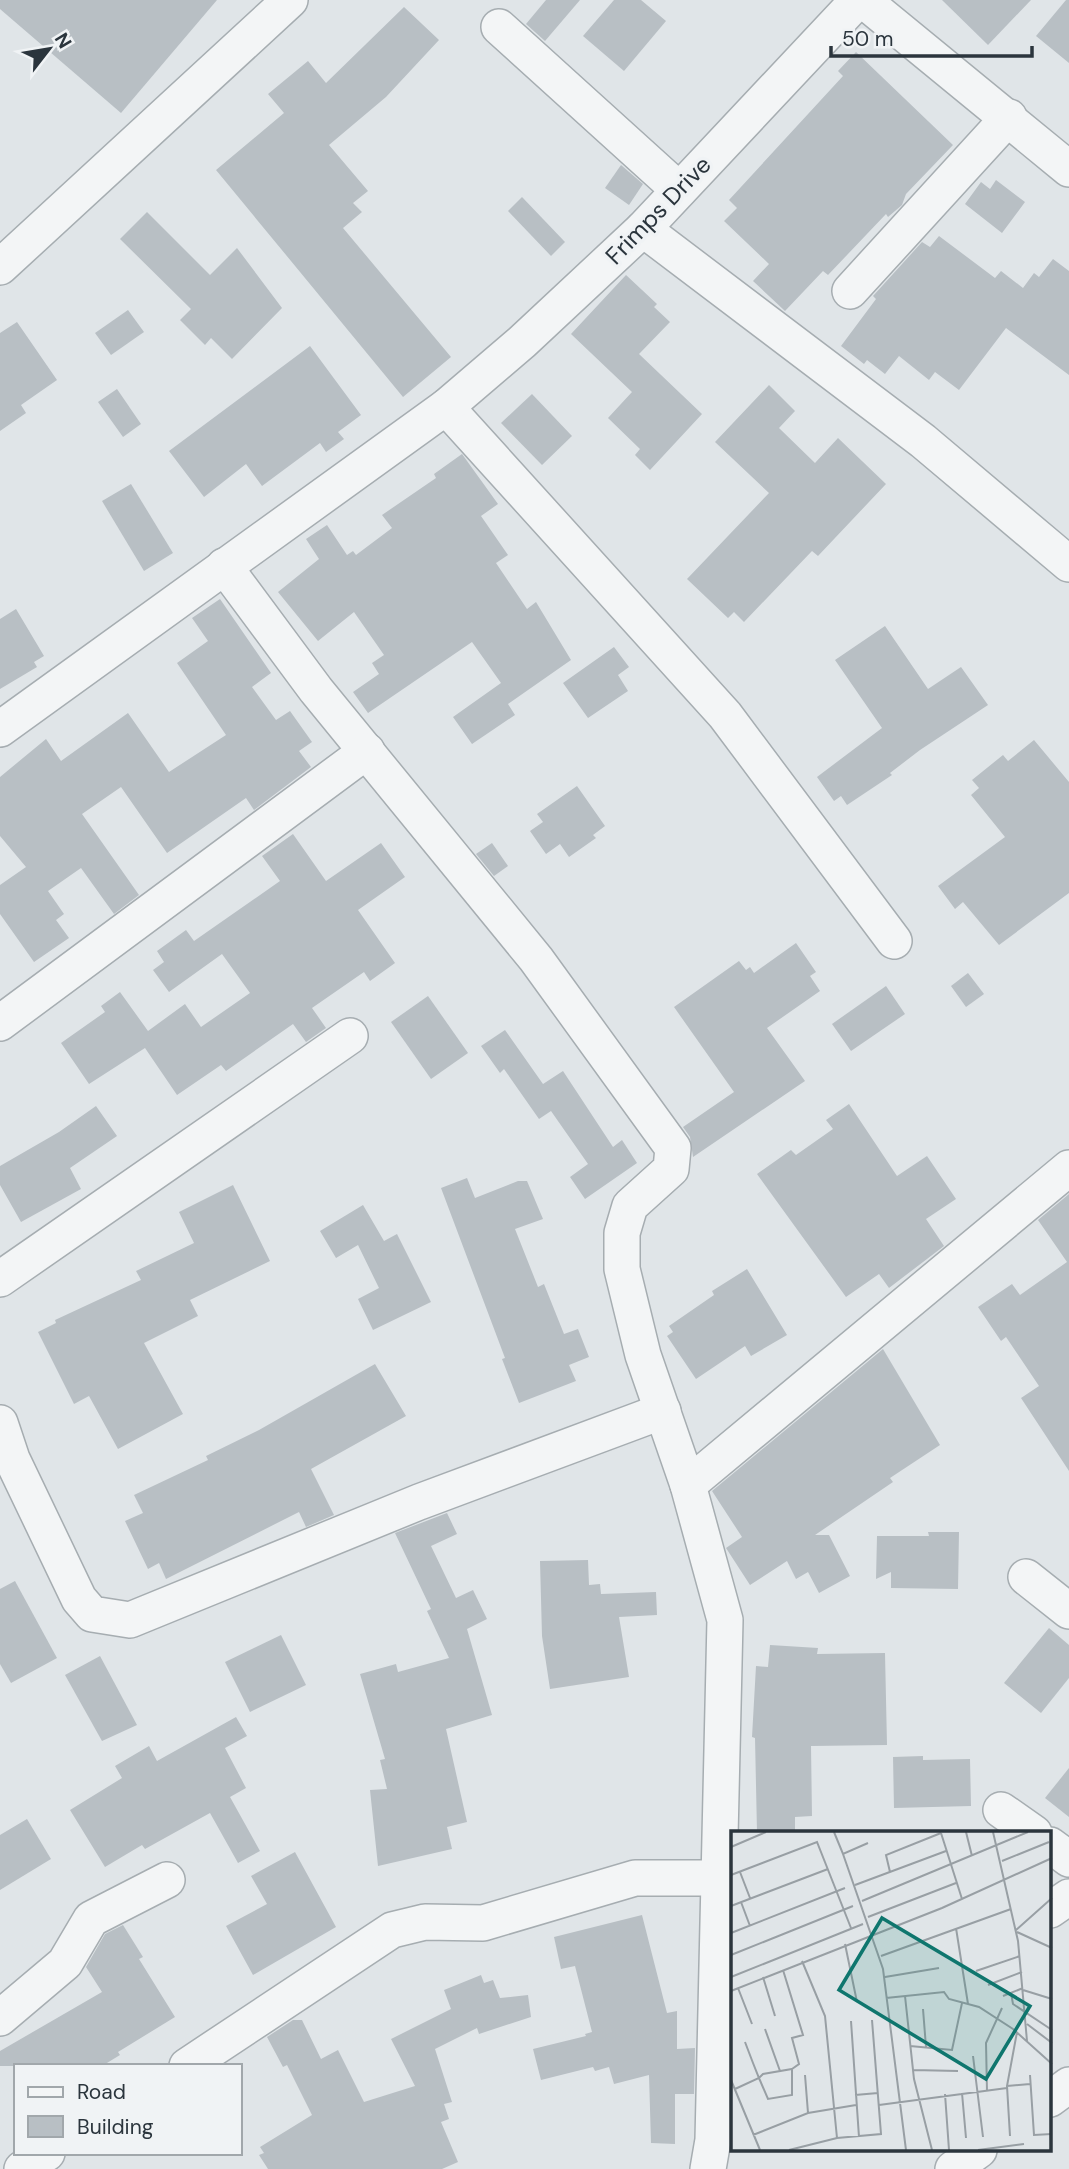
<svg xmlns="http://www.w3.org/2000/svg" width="1069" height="2169" font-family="'DM Sans',sans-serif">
  <rect width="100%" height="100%" fill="#e0e5e8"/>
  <g fill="#b8bfc4">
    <polygon points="0,0 217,0 121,113 0,9"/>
    <polygon points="546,0 580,0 545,41 526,24"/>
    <polygon points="614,0 641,0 666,21 624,71 583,36"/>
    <polygon points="942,0 1031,0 988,45"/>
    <polygon points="1066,0 1069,0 1069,63 1036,36"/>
    <polygon points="404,7 439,40 386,97 329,145 368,191 353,203 362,212 343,228 451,357 403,397 216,170 284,113 268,94 308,61 326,83"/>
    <polygon points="856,52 953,145 906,194 902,205 888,217 886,214 828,275 823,271 785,311 753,281 769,264 724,221 737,208 729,200 843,76 838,71"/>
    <polygon points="621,165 643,184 629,205 605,188"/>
    <polygon points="996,180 1025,202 1002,233 965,204 981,182 990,189"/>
    <polygon points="522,197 565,242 551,256 508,211"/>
    <polygon points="147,212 210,275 237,248 282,308 232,359 211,338 205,345 180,320 191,309 120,239"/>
    <polygon points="939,236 995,278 1001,271 1023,288 1034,273 1039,277 1053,259 1069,271 1069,375 1006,328 959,390 935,372 929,380 899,356 885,374 867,360 864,364 841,346 876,299 873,296 922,242 930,247"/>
    <polygon points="626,275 657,304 654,307 670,322 639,354 702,414 650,470 635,455 640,449 608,418 632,392 571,334"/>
    <polygon points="128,310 144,332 111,355 95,333"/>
    <polygon points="17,322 57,380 21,405 26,413 0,431 0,333"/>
    <polygon points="310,346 361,415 338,432 344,439 326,452 320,443 262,486 246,464 204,497 169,451"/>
    <polygon points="769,385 795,411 779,428 815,463 838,438 886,484 818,556 812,551 744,622 734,612 728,618 687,579 769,493 715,442"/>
    <polygon points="117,389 141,424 123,437 98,402"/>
    <polygon points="532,394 572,436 542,465 501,423"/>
    <polygon points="462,454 498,504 481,516 508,555 496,563 527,609 536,602 571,660 508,704 515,715 472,744 453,717 501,683 472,642 368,713 353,692 379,674 372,663 384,655 354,612 318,641 278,592 319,559 306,539 327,525 347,555 353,551 356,555 392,528 382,515 436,478 434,474"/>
    <polygon points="131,484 173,553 144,571 102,501"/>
    <polygon points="220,599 271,673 252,687 276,720 290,711 312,742 299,751 311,767 254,810 246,798 167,853 121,787 82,814 139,895 114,914 81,868 48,891 64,914 56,920 69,938 34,962 0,914 0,885 26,867 0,836 0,777 46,739 61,761 128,713 169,772 226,735 177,663 208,641 192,618"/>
    <polygon points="16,609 44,656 34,662 37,667 0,689 0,619"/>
    <polygon points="885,626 928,689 961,667 988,705 920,750 890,773 892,775 847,805 841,796 834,801 817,777 882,728 835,660"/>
    <polygon points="614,647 629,667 618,675 628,691 588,718 563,683"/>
    <polygon points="1034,740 1069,782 1069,893 999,945 963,902 955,909 938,886 1005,837 971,795 979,788 972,780 1003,755 1008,761"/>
    <polygon points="577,786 605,826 593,835 596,838 569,857 560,844 546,854 530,831 543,822 537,814"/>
    <polygon points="293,834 326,881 381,843 405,877 358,910 395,963 370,981 364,972 312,1008 326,1028 306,1042 293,1024 226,1071 221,1065 177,1095 145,1048 89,1084 61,1043 105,1012 101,1006 120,992 148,1031 185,1004 201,1027 250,993 222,954 169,992 153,970 164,962 157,951 186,930 194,941 280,881 262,856"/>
    <polygon points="492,843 508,866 494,876 476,854"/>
    <polygon points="796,943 816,972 810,976 820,991 767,1028 805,1081 693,1157 690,1137 683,1127 734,1092 674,1007 739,961 746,970 750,967 754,973"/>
    <polygon points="968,973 984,994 966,1007 951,986"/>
    <polygon points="886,986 905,1014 851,1051 832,1024"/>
    <polygon points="428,996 468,1053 431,1079 391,1022"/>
    <polygon points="505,1030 543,1084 563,1071 613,1147 622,1140 637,1163 585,1199 570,1177 588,1164 551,1111 539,1119 504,1069 500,1073 481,1046"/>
    <polygon points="849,1104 897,1176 927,1156 956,1199 926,1219 944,1246 889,1288 879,1274 846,1297 757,1174 791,1150 796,1155 833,1129 826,1120"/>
    <polygon points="96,1106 117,1136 70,1168 81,1189 21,1222 0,1185 0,1166 59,1132"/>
    <polygon points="467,1178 475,1198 518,1181 527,1181 543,1219 515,1229 538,1287 544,1284 564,1334 578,1329 589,1357 569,1365 576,1381 519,1403 502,1359 505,1358 441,1188"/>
    <polygon points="233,1185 270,1261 190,1300 198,1316 144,1343 183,1414 118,1449 89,1396 74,1404 38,1332 56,1323 55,1320 141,1280 136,1271 194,1243 179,1212"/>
    <polygon points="1069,1194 1069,1471 1021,1398 1039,1386 1006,1337 1001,1341 978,1307 1012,1284 1020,1295 1067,1262 1038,1220"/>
    <polygon points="363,1205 384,1241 397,1234 431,1302 373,1330 358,1299 379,1288 358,1245 336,1258 320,1231"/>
    <polygon points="747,1269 787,1335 751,1356 745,1346 696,1379 667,1336 673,1332 669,1326 714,1295 712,1291"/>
    <polygon points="883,1349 940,1445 890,1478 893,1482 815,1535 829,1535 850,1576 819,1593 808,1572 796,1579 787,1561 750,1585 726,1548 742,1537 712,1491"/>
    <polygon points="375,1364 406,1416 311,1469 334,1515 306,1527 299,1512 166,1579 159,1563 148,1569 125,1521 143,1513 134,1495 208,1460 206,1456 259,1430"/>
    <polygon points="447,1513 457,1534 431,1546 456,1598 473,1590 487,1619 467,1629 492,1715 446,1729 467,1822 447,1827 452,1849 378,1866 370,1790 387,1789 380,1760 385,1759 360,1674 396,1664 398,1672 449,1658 427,1611 431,1609 395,1533"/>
    <polygon points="928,1532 959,1532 958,1589 891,1588 891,1572 876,1579 877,1536 929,1536"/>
    <polygon points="588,1560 589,1585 600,1584 601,1594 656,1592 657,1615 619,1617 629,1677 550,1689 542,1636 540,1561"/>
    <polygon points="15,1581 57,1658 11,1683 0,1664 0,1589"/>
    <polygon points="1049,1628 1069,1645 1069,1678 1041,1713 1004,1683"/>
    <polygon points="281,1635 306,1685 250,1712 225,1662"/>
    <polygon points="770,1645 818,1648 817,1654 885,1653 887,1745 811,1746 812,1816 795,1817 795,1832 757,1832 755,1738 752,1737 756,1666 768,1667"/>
    <polygon points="100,1656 137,1725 102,1741 65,1675"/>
    <polygon points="236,1717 247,1736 225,1748 246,1788 230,1797 260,1851 238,1863 210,1813 145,1849 142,1845 105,1867 70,1810 122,1778 115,1766 149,1746 157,1761"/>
    <polygon points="923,1756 923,1760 970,1759 971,1806 894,1808 893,1757"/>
    <polygon points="1069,1768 1069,1817 1045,1798"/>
    <polygon points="27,1819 51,1859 0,1890 0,1835"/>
    <polygon points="295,1852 336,1927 253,1975 226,1926 267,1904 251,1876"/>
    <polygon points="642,1915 667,2013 677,2011 677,2049 695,2048 694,2094 675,2094 675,2144 651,2143 649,2075 614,2084 609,2067 595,2071 593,2067 541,2080 533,2049 586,2036 585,2034 592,2032 575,1966 561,1969 554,1937"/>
    <polygon points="123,1925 143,1957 139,1959 175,2017 118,2052 120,2055 102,2066 0,2066 0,2051 102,1992 86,1967 105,1934"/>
    <polygon points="481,1975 484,1983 493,1980 500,1998 528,1995 531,2017 479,2034 477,2028 435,2049 452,2102 444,2104 449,2119 441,2122 458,2162 442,2169 268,2169 259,2155 264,2153 260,2147 312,2115 287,2065 283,2067 267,2037 293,2020 302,2020 321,2059 338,2050 364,2102 415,2086 391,2039 451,2009 444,1990"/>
  </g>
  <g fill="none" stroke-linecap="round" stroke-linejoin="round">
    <defs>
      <g id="minor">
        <polyline points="863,0 1069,169"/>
        <polyline points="499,27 679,190"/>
        <polyline points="643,229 923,441 1069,564"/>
        <polyline points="0,267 290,0"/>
        <polyline points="850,291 1009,117"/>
        <polyline points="446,407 725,715 894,941"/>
        <polyline points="224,566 316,690 536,959 673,1148 671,1169 630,1206 622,1233 622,1269 643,1355 688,1485 725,1620 713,2140 708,2169"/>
        <polyline points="0,729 446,407 522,342 643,229 858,0"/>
        <polyline points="0,1023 367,751"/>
        <polyline points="0,1279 350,1036"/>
        <polyline points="0,1423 12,1459 79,1599 92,1614 130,1620 419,1502 663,1411"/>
        <polyline points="688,1485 1069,1168"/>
        <polyline points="1026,1577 1069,1611"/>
        <polyline points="1001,1810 1034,1833"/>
        <polyline points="1050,1845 1069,1859"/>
        <polyline points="1050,1910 1069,1897"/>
        <polyline points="0,2018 65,1963 91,1919 167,1880"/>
        <polyline points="187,2066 392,1930 425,1922 483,1923 635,1878 733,1878"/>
        <polyline points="1050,2099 1069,2085"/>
        <polyline points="22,2169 47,2153"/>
        <polyline points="953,2169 979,2150"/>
      </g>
    </defs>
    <use href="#minor" stroke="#a6adb1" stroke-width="38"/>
    <use href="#minor" stroke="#f3f5f6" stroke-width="35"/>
  </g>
  <g text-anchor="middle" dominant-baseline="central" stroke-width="7" stroke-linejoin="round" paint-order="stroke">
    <g font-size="24" fill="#2b353d" stroke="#f0f3f5">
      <text transform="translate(658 210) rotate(-46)">Frimps Drive</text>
    </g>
  </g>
  <g transform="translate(731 1831)">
    <rect width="320" height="320" fill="#e0e5e8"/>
    <path fill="none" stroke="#989fa4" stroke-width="2" d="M 103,1 L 112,23 L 137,12M 235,1 L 241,25M 262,1 L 287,110 L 296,210M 210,2 L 231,68M 0,16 L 35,1M 112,23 L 152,138 L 175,319M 271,30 L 318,11M 9,41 L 19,67M 159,41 L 155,24 L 210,2M 0,44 L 86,11 L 120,97M 124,54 L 215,20M 131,70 L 297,1M 10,71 L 19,95M 0,75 L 97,38M 137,86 L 225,52M 225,97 L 237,173M 285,99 L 321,67M 286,101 L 321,117M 0,102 L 114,57M 114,113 L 126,171M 0,124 L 122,75M 150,125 L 280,78M 71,130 L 94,185 L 106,307M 52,139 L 72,204 L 61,207 L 68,233 L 61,238M 245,140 L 289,125M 0,146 L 132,93M 32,146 L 44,185M 154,146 L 208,137M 257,154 L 291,141M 7,157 L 21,193M 292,159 L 321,168M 0,160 L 211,77 L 321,27M 280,162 L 282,173 L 321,199M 174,165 L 183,248 L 201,319M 272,165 L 292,157M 155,167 L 213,161 L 218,168 L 248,176 L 282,198 L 321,233M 192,178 L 195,216M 120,190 L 128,306M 296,193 L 321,212M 34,198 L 49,240M 179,215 L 221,219 L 231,172M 242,225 L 252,306M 182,239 L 227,240M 74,244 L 77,282M 299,244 L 303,304 L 321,303M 0,249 L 29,319M 276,255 L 299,253M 4,258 L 28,247 L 32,243 L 61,238 L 61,264 L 37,268 L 28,247 L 22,232 L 14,211M 256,260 L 255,212 L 271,177M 231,262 L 235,307M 214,263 L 218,319M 124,264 L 147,262M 148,274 L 276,257M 22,304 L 77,282 L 125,274M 279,305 L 276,255 L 286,201M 58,319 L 106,307 L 150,303 L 141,189M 247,319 L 293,313"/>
    <path fill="#0f766e" fill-opacity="0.15" stroke="#0f766e" stroke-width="3.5" d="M 151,87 L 299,175 L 255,248 L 108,159 Z"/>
    <rect width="320" height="320" fill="none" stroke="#2b353d" stroke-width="3.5"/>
  </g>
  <rect x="14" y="2064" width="228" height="91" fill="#f0f3f5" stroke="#a1a7ab" stroke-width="2"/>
  <rect x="28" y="2087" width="35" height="10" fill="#f3f5f6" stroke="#a1a7ab" stroke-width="2"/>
  <text x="77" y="2099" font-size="21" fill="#2b353d">Road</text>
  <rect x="28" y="2116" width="35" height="21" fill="#b8bfc4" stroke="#a1a7ab" stroke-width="2"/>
  <text x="77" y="2134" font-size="21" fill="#2b353d">Building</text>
  <g transform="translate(49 49) rotate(59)" stroke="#f0f3f5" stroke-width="5" paint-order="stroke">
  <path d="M0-5L12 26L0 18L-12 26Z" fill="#2b353d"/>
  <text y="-10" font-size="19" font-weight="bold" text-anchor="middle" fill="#2b353d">N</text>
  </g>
  <path d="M831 46v10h201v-10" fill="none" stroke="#2b353d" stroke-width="3.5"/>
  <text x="842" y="46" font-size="21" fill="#2b353d" stroke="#f0f3f5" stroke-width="5" paint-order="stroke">50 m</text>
</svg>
